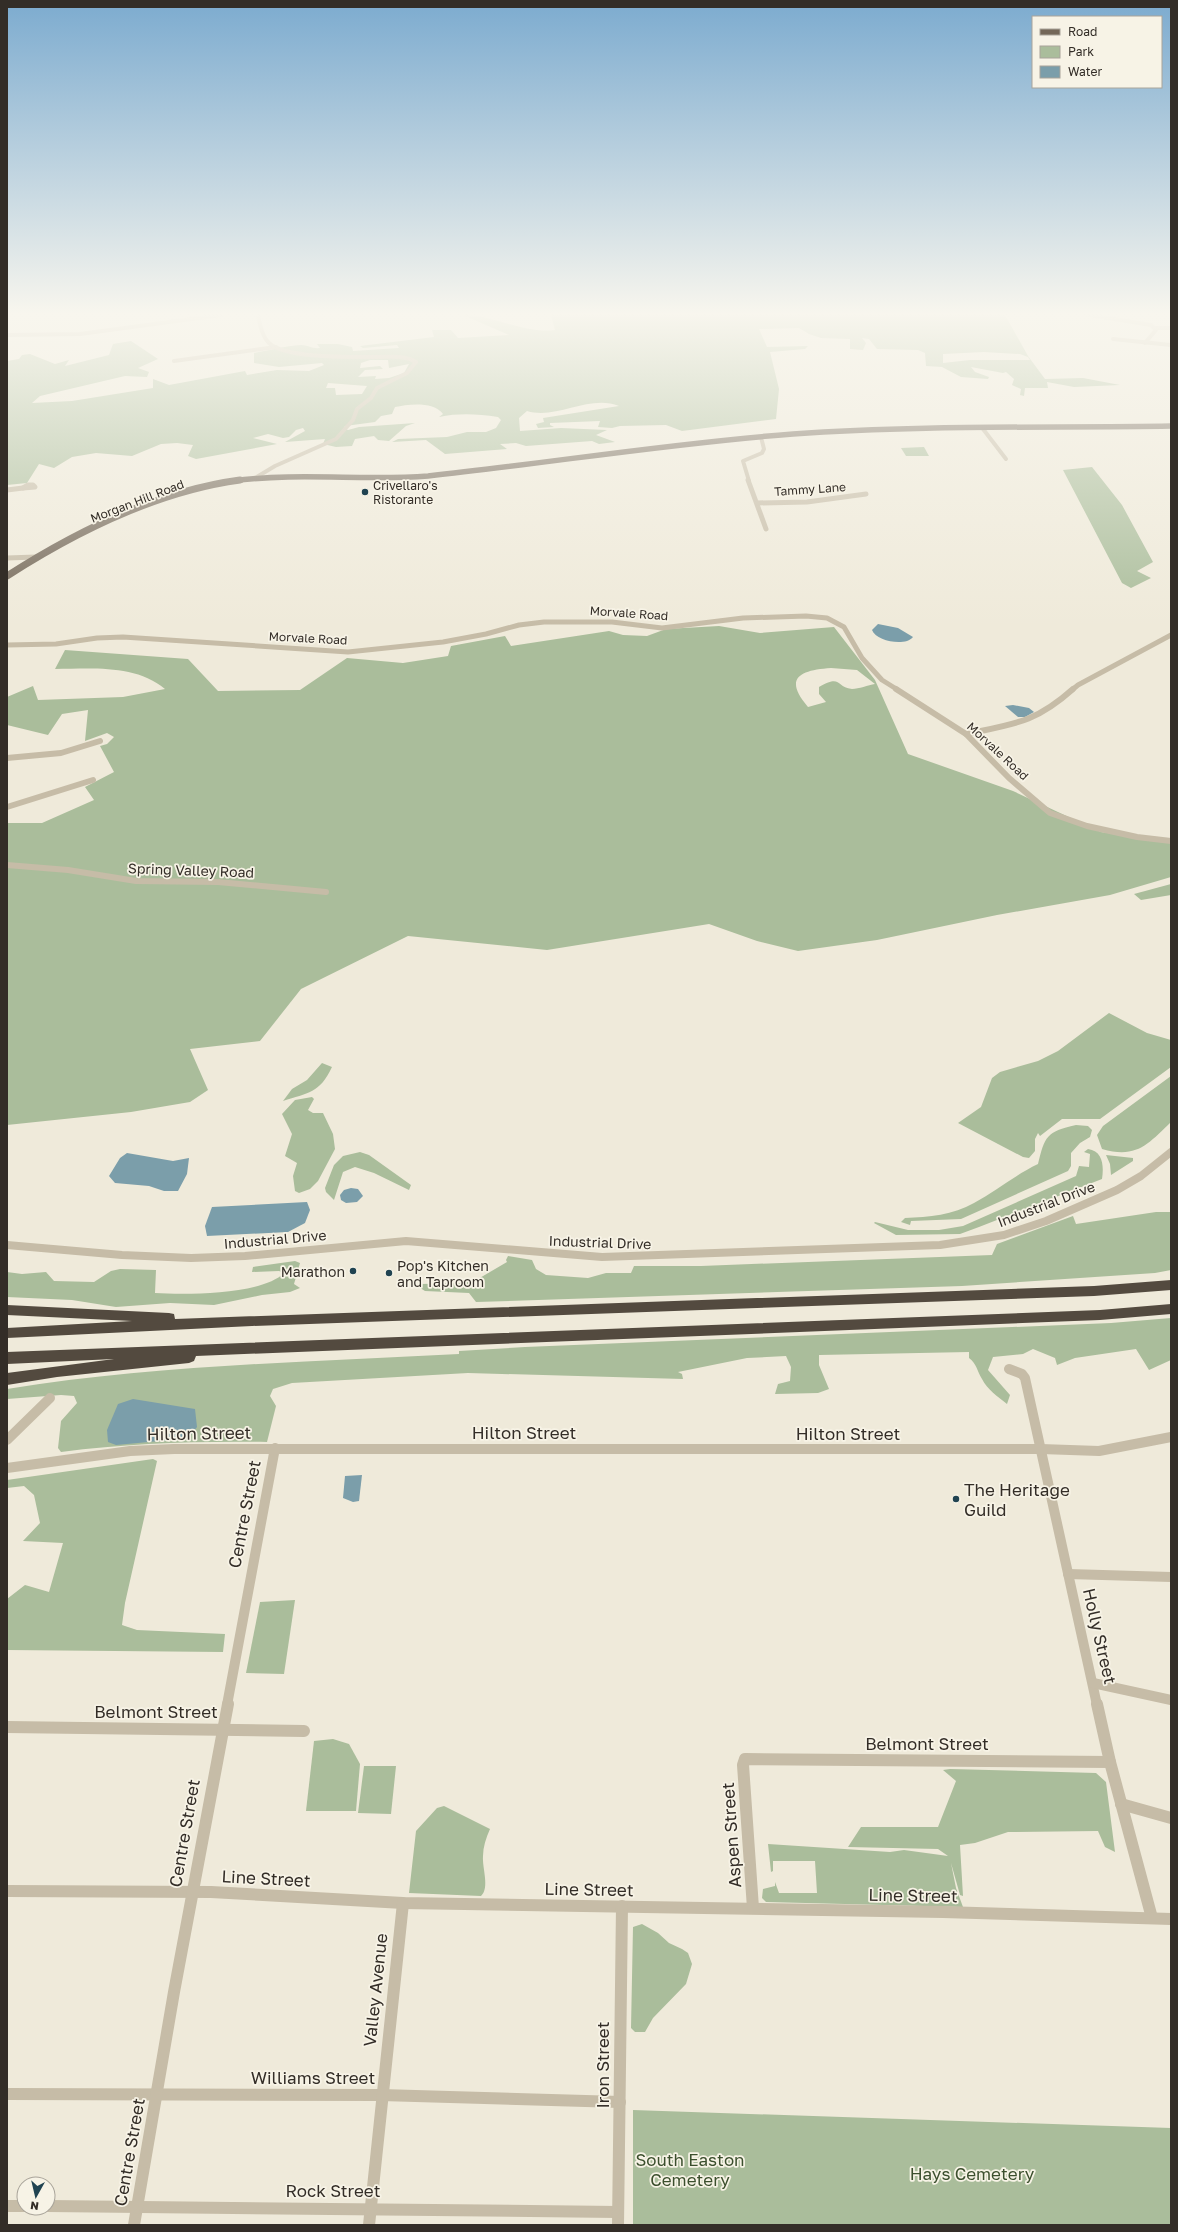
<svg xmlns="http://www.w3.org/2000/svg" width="1178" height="2232" font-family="'Golos Text',sans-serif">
  <rect width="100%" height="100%" fill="#efeada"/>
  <g fill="#aabd9b" fill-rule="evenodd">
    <path d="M 463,315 C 494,315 524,334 555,330 L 551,315 L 1005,315 L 1028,356 L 1045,379 L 1083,378 L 1120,385 L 1074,387 L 1047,382 L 1048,388 L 1025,388 L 1024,396 L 1020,395 L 1021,389 L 1012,385 L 1014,379 L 1006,372 L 1003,373 L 971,367 L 975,372 L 989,377 L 988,379 L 961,377 L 942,367 L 926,366 L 925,353 L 918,350 L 877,349 L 869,339 L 862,338 L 866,343 L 863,350 L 850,349 L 850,339 L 821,338 L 809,334 L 799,328 L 759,329 L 767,347 L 808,346 L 805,349 L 770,352 L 779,389 L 776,419 L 682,431 L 666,425 L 620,426 L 612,428 L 598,427 L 600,421 L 550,423 L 550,425 L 554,427 L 538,428 L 536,424 L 544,422 L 543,418 L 619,406 C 589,394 557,420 527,411 L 519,418 L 520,431 L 561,428 L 607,430 L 596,435 L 615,442 L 599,444 L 592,441 L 526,446 L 516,443 L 500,444 L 507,449 L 445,454 L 426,440 L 392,442 L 398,439 L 447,437 L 467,432 L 486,432 L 496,428 L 501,420 L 498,417 C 477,414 459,413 439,417 L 443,414 C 434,401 408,404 395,407 L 392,414 L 381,416 L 375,422 L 345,426 L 344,428 L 348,430 L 359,427 L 415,423 L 406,426 L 389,441 L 378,440 L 374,436 L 355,439 L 352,446 L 336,447 L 323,444 L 325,439 L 285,442 L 305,431 L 303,428 L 296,430 L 289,437 L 283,438 L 268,434 L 253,438 L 277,444 L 196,459 L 188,456 L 193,445 L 177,443 L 161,444 L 132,456 L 96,453 L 72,457 L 54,468 L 39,464 L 27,483 L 7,485 L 7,361 L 19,359 L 22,355 L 30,354 L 55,364 L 69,360 L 65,366 L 109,355 L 113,344 L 131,341 L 158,359 L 138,368 L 149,372 L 147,377 L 125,376 L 40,396 L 32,403 L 72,401 L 153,388 L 153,379 L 169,385 L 245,371 L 247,375 L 277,370 L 309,371 L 324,365 L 322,363 L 279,367 L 254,363 L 254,353 C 270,350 285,346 301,345 C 308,345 312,349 320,348 L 317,344 L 338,344 L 352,347 L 353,351 L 399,348 L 397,345 L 363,348 L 360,346 L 434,337 L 432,330 L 451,330 L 458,338 L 509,335 ZM 984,352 L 1020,354 L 1028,357 L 1030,360 L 970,360 L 943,363 L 943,354 ZM 370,360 L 388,360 L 389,368 L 409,364 L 404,373 L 389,378 L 375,379 L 376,376 L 358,377 L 365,370 L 383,369 L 380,366 L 360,368 L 361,363 ZM 328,383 L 367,386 L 362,394 L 336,395 L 335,388 L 326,388 Z"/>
    <polygon points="924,447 929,456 906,456 901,448"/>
    <polygon points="1092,467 1122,505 1153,562 1137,571 1151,578 1131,588 1122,583 1063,470"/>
    <path d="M 719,626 L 760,633 L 834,627 L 875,680 L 908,754 L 1013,791 L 1101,832 L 1171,842 L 1171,877 L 1110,895 L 997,915 L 877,940 L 798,951 L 757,941 L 709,924 L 547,950 L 408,936 L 301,989 L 260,1041 L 190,1049 L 208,1090 L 190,1102 L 131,1112 L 7,1125 L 7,823 L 42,823 L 94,800 L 85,787 L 114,772 L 100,746 L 107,744 L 114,737 L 107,733 L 85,741 L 88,710 L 62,714 L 48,735 L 7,725 L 7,697 L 33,686 L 38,700 L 123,697 L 165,689 C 135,664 91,669 55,669 L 65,650 L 188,659 L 218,691 L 300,690 L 347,658 L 403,663 L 448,656 L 451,646 L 505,636 L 511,646 L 609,631 L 623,635 L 647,636 L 666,629 ZM 831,668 L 857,670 L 875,684 C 868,685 859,689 852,689 C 835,687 842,674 819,687 L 819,694 L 826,702 L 808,707 C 783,678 800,670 831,668 Z"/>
    <polygon points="1171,884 1171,895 1141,900 1134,894"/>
    <polygon points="1109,1013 1147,1033 1171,1040 1171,1067 1100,1119 1062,1119 1040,1136 1038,1133 1035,1139 1035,1151 1029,1158 1023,1157 958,1123 981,1107 992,1078 1000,1072 1038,1061 1058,1051"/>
    <path d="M 322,1063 L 332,1067 C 320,1093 308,1093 283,1101 L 292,1089 L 307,1080 Z"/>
    <path d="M 1171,1076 L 1171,1122 C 1148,1144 1137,1159 1102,1149 L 1097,1135 L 1103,1126 Z"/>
    <polygon points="312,1097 314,1099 308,1110 313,1113 323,1113 333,1134 335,1149 318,1181 310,1189 299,1193 295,1191 293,1176 297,1163 285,1156 292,1134 282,1114 295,1100"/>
    <path d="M 1076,1125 L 1088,1126 L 1092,1130 L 1090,1137 L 1080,1143 L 1071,1153 L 1071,1166 L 1068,1171 L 961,1219 L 911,1221 L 910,1225 L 901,1222 L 905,1218 C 929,1217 953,1215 974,1203 C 996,1191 1015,1175 1038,1164 C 1045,1136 1046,1132 1076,1125 Z"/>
    <path d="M 1088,1149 C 1103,1151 1104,1166 1102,1179 L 979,1227 L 960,1234 L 896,1235 L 874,1223 L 875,1222 L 908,1230 L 939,1230 L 963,1226 L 1076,1176 L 1079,1166 L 1089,1167 L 1090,1154 L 1084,1152 Z"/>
    <polygon points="360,1152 369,1155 411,1185 409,1190 374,1173 355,1167 343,1172 334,1200 326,1192 325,1188 334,1165 343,1156"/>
    <polygon points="1106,1155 1133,1158 1133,1161 1111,1175 1110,1164"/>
    <polygon points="1156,1212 1171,1212 1171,1270 1155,1273 962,1286 476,1302 469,1293 425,1291 417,1286 421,1284 464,1283 478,1279 507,1262 506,1260 508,1256 532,1260 536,1269 546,1275 588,1278 606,1273 631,1273 634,1266 701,1266 992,1255 997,1244 1073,1216 1076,1224"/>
    <path d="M 295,1261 L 300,1263 L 294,1284 L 300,1288 L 290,1292 L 262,1295 L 214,1305 L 170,1303 L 116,1307 L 72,1300 L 7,1297 L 7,1272 L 22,1274 L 46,1272 L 54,1281 L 94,1282 L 111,1271 L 120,1269 L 156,1270 L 155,1293 C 186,1295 262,1295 284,1273 L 279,1271 L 252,1272 L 253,1267 Z"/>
    <path d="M 1171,1318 L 1171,1360 L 1149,1370 L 1136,1349 L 1075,1358 L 1057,1365 L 1055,1358 L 1033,1349 L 1023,1354 L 993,1357 L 988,1370 L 1010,1395 L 1007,1404 C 998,1397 987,1389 982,1379 C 977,1371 977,1364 969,1358 L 969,1352 L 819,1355 L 819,1365 L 829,1389 L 818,1393 L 775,1394 L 778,1384 L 790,1381 L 791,1367 L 786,1356 L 747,1358 L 678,1372 L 682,1374 L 683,1379 L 468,1373 L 292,1383 L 273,1389 L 270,1396 L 276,1406 L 267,1442 C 198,1441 130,1443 61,1452 L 58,1448 L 61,1421 L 77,1403 L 74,1396 L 61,1395 L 7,1399 L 7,1389 C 156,1365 309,1362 459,1354 L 459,1351 L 525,1347 L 1111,1323 Z"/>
    <polygon points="153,1459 157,1461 125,1603 122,1625 137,1630 225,1634 223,1652 7,1650 7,1599 25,1585 49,1592 63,1543 23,1541 40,1523 34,1495 24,1486 7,1488 7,1480"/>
    <polygon points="295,1600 284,1674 246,1673 260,1602"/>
    <polygon points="333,1739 349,1744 360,1764 356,1811 306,1811 314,1741"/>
    <polygon points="364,1766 396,1766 391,1814 358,1813"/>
    <polygon points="950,1769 1096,1773 1106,1782 1115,1852 1105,1847 1098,1831 1008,1832 975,1843 960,1845 963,1896 960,1895 951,1863 956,1888 963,1907 766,1902 762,1898 763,1889 775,1886 775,1882 779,1893 817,1893 815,1861 773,1861 773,1871 771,1872 768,1844 890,1852 904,1850 948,1856 938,1849 848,1847 861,1827 938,1827 956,1781 943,1770"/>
    <path d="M 444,1806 L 490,1829 C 486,1838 483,1847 483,1856 C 482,1868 490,1888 481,1896 L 409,1893 L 416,1831 L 437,1808 Z"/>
    <polygon points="642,1924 658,1933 669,1943 682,1949 688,1953 692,1964 686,1984 653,2018 645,2032 635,2032 631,2028 633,1927"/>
    <polygon points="633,2110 1171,2128 1171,2225 633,2225"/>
  </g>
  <g fill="#7b9eaa">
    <path d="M 878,624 L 898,628 L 913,637 C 905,647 876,641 872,630 Z"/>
    <polygon points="1013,705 1029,708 1034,712 1025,717 1018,717 1005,706"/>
    <polygon points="127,1153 173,1161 189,1158 187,1174 178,1191 164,1191 149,1186 115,1183 109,1176 120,1158"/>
    <polygon points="351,1188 358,1189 363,1196 357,1202 346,1203 341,1200 340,1195 344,1190"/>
    <polygon points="307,1202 310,1210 305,1223 288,1232 207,1236 205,1226 212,1207"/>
    <polygon points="133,1399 195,1409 197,1427 190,1436 170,1440 116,1445 108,1442 107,1430 118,1404"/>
    <polygon points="362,1475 359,1501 353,1502 343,1498 345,1476"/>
  </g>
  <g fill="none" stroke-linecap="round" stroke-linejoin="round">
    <g stroke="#c6bca7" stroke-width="4">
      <polyline points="1090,315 1151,325 1156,330 1145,343"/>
      <polyline points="1156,328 1171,328"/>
      <polyline points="7,335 80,334 221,315"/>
      <polyline points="1113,339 1171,345"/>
      <polyline points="174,361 276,347"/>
      <polyline points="983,429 1006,459"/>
      <path d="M 255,478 L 275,466 L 336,439 L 353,420 L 357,409 L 371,398 L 377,388 L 407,373 L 416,362 C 405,355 392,357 380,357 C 357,357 285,359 269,343 C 262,336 260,325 258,315"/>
      <polyline points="749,481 743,461 762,453 764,449 761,437"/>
    </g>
    <g stroke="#c6bca7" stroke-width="5">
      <polyline points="748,480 766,529"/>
      <polygon points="28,485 33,485 35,487 23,488"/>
      <polyline points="7,490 23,488"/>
      <polyline points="757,503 807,502 866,494"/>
      <polyline points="7,558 36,557"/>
      <polyline points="7,645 56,644 97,638 123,637 348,652 443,642 486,634 519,625 544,622 612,622 662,628 743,618 806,616 827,618 844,627 862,658 882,680 898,690"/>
      <polyline points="1072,690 1078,685 1171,635"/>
    </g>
    <g stroke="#c6bca7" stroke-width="6">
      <polyline points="896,689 966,734 1009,778 1050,813 1087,826 1137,837 1171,841"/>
      <path d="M 966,734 C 1014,724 1035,723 1073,689"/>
      <polyline points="7,758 61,753 100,741"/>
      <polyline points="7,807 93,780"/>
      <polyline points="7,865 68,870 136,881 218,882 326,892"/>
    </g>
    <polyline stroke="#c6bca7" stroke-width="8" points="7,1245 122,1255 191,1258 245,1256 406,1241 602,1257 940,1245 1004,1235 1046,1221 1117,1190 1141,1176 1171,1152"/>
    <g stroke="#c6bca7" stroke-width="10">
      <polyline points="1009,1369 1022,1374 1025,1378 1097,1705"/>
      <polyline points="7,1440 50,1398"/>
      <polyline points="7,1468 130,1451 174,1449 1041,1449 1099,1451 1171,1437"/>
      <polyline points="1068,1574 1171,1577"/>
      <polyline points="1093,1683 1171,1700"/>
      <polyline points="227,1705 275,1448"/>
    </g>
    <g stroke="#c6bca7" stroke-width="12">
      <polyline points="1097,1704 1110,1762 1152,1918"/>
      <polyline points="7,1727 304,1731"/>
      <polyline points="1121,1804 1171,1818"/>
      <polyline points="7,1891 211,1892 403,1903 943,1912 1171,1919"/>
      <polyline points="753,1908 743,1765 745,1759 1110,1762"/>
      <polyline points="7,2094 381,2095 620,2102"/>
      <polyline points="7,2206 24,2206"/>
      <polyline points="48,2206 618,2212"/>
      <polyline points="134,2225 174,1992 228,1704"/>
      <polyline points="369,2225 403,1903"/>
      <polyline points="618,2225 622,1906"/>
    </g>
    <path stroke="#746859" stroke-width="5.5" d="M 233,481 C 298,472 363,481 428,476 C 550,463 671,443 793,434 C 918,425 1045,428 1171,426"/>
    <path stroke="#746859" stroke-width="7" d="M 7,576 C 77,531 158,491 240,480"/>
    <g fill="#534a3f" fill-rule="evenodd">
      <polygon points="1171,1280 1171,1290 1094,1296 252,1326 7,1338 7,1328 132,1321 7,1315 7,1305 169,1313 174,1314 175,1319 1094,1286"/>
      <polygon points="1171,1304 1171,1314 1100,1320 196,1356 194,1361 189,1363 57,1377 7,1385 7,1373 114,1359 7,1364 7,1352 1100,1310"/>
    </g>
  </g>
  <linearGradient id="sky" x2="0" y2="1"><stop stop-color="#7cabcf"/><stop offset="0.5" stop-color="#f8f6ee"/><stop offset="1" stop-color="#f8f6ee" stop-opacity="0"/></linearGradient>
  <rect width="1178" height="627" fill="url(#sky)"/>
  <g fill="#204351" stroke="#f7f3e6" stroke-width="1.5">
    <circle cx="365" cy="492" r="4"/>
    <circle cx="353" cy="1271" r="4"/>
    <circle cx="389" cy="1273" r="4"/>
    <circle cx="956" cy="1499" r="4"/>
  </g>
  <g text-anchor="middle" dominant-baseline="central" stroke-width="3.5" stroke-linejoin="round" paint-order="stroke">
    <g font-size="12" fill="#332d27" stroke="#f7f3e6" text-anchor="start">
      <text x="373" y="485">Crivellaro's<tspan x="373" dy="14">Ristorante</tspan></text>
    </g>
    <g font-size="12" fill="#332d27" stroke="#f7f3e6">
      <text transform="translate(810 489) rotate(-4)">Tammy Lane</text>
      <text transform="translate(137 501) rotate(-21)">Morgan Hill Road</text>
      <text transform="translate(629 613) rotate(4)">Morvale Road</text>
      <text transform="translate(308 638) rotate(3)">Morvale Road</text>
      <text transform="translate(998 751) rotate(43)">Morvale Road</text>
    </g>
    <g font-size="14" fill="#332d27" stroke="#f7f3e6">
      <text transform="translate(191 870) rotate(2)">Spring Valley Road</text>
      <text transform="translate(1046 1204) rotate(-21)">Industrial Drive</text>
      <text transform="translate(275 1239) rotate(-5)">Industrial Drive</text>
      <text transform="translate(600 1242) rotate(2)">Industrial Drive</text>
    </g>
    <g font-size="14" fill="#332d27" stroke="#f7f3e6" text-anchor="start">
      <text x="397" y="1265">Pop's Kitchen<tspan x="397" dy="16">and Taproom</tspan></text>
      <text x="345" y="1271" text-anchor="end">Marathon</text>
    </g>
    <g font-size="17" fill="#332d27" stroke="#f7f3e6">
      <text x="524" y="1432">Hilton Street</text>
      <text transform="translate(199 1433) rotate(-1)">Hilton Street</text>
      <text x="848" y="1433">Hilton Street</text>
      <text transform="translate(244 1514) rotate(-79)">Centre Street</text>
      <text transform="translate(1100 1636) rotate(77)">Holly Street</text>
      <text x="156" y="1711">Belmont Street</text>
      <text x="927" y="1743">Belmont Street</text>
      <text transform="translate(184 1833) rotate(-80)">Centre Street</text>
      <text transform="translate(731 1835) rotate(-94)">Aspen Street</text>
      <text transform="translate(266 1878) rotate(3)">Line Street</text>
      <text transform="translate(589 1889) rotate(1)">Line Street</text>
      <text transform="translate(913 1895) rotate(1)">Line Street</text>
      <text transform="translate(375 1990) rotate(-84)">Valley Avenue</text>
      <text transform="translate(602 2065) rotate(-90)">Iron Street</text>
      <text x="313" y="2077">Williams Street</text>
      <text transform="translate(129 2152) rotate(-80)">Centre Street</text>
      <text x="333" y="2190">Rock Street</text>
    </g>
    <g font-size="17" fill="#332d27" stroke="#f7f3e6" text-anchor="start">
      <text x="964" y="1489">The Heritage<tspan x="964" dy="20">Guild</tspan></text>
    </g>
    <g font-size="17" fill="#3b4f2d" stroke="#f7f3e6">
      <text x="690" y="2159">South Easton<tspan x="690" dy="20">Cemetery</tspan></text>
      <text x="972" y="2173">Hays Cemetery</text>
    </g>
  </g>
  <rect width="1178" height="2232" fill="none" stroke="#332d27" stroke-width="16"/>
  <rect x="1032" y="16" width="130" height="72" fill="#f7f3e6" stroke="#a9a49a"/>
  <rect x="1040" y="29" width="20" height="6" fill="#746859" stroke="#a9a49a"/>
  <text x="1068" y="36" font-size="12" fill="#332d27">Road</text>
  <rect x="1040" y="46" width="20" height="12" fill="#aabd9b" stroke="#a9a49a"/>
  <text x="1068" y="56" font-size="12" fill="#332d27">Park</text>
  <rect x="1040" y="66" width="20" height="12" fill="#7b9eaa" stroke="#a9a49a"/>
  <text x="1068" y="76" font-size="12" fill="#332d27">Water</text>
  <g transform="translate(36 2196) rotate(188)"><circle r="19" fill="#f7f3e6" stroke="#a9a49a"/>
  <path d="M0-3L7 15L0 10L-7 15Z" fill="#204351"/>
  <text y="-6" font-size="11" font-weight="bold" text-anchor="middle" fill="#332d27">N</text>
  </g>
</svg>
